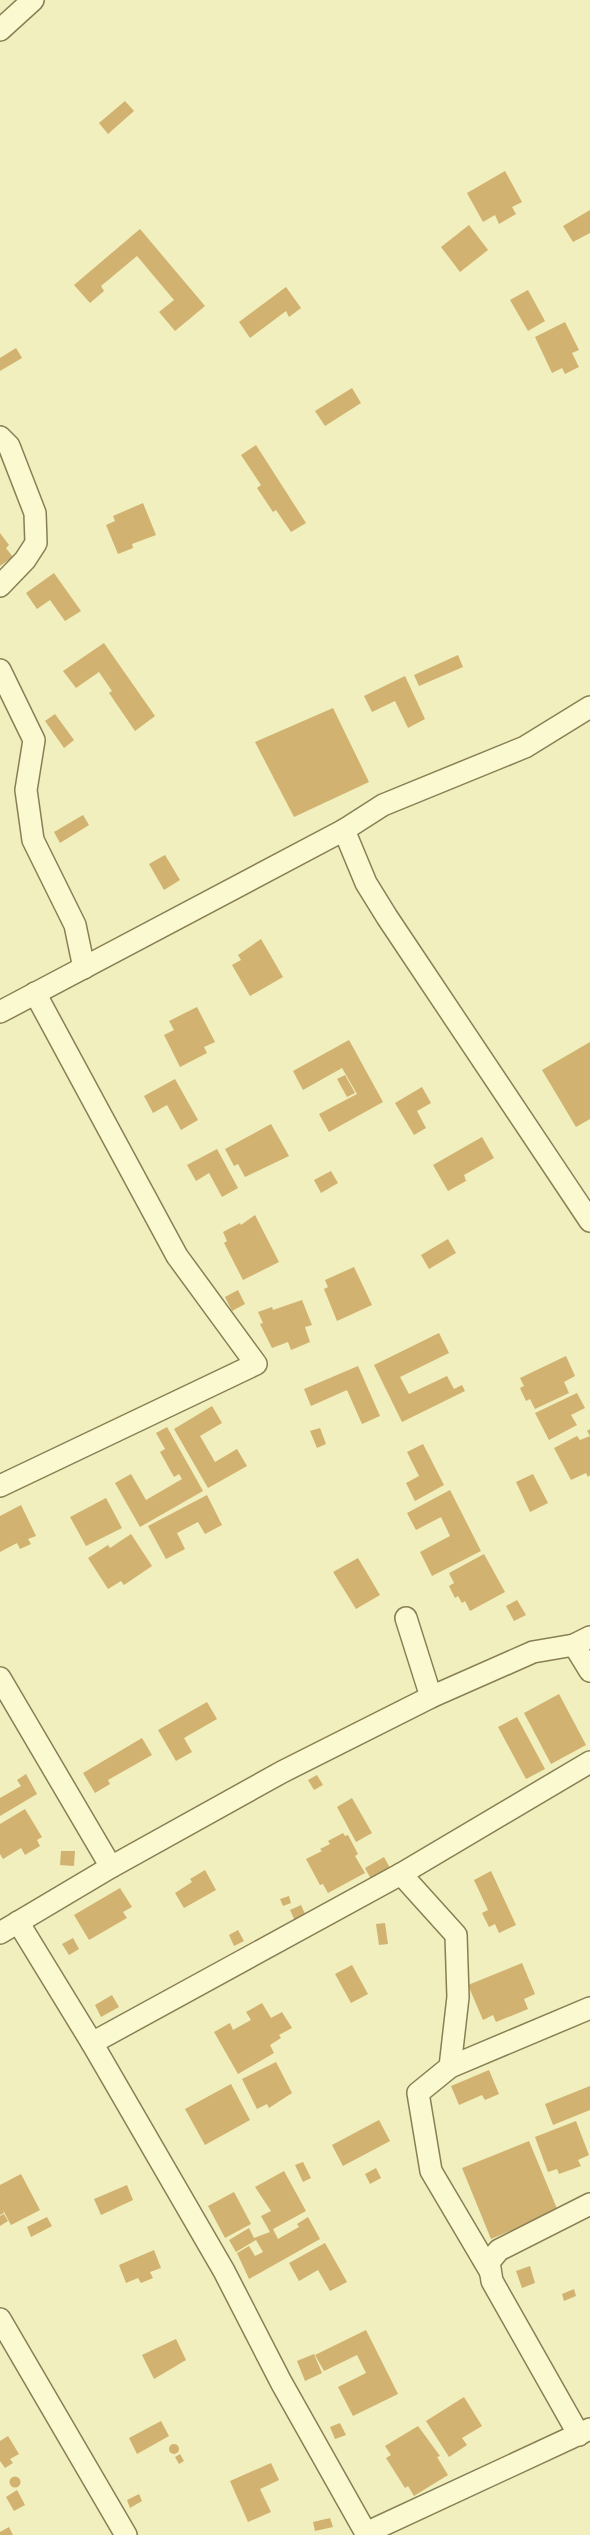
<svg xmlns="http://www.w3.org/2000/svg" width="590" height="2535" font-family="'Zilla Slab',serif">
  <rect width="100%" height="100%" fill="#f1efbd"/>
  <g fill="#d1b270">
    <polygon points="125,101 134,111 108,134 99,123"/>
    <polygon points="505,171 522,202 512,207 516,214 499,224 495,215 483,222 467,193"/>
    <polygon points="590,210 590,233 573,242 563,226"/>
    <polygon points="469,225 488,250 460,272 441,247"/>
    <polygon points="140,229 205,306 175,331 159,312 174,300 137,256 101,286 104,291 90,303 74,285"/>
    <polygon points="286,287 301,308 289,317 286,311 250,338 239,322"/>
    <polygon points="528,290 545,321 528,331 510,300"/>
    <polygon points="565,322 579,350 572,353 579,367 565,374 562,368 552,373 535,337"/>
    <polygon points="16,348 22,358 0,371 0,358"/>
    <polygon points="352,388 361,403 325,426 315,411"/>
    <polygon points="256,445 306,523 291,532 276,510 273,512 257,488 261,485 241,455"/>
    <polygon points="143,503 156,535 132,544 133,548 118,554 106,525 115,521 113,516"/>
    <polygon points="0,533 9,545 6,548 13,557 0,566"/>
    <polygon points="54,573 81,611 65,621 50,600 37,609 26,593"/>
    <polygon points="104,643 155,716 135,731 109,693 112,691 99,672 76,688 63,671"/>
    <polygon points="458,655 463,667 419,686 414,675"/>
    <polygon points="405,676 425,719 408,728 395,701 372,712 364,696"/>
    <polygon points="333,708 369,782 294,817 255,742"/>
    <polygon points="55,714 74,740 64,748 45,721"/>
    <polygon points="83,815 89,825 60,843 54,832"/>
    <polygon points="165,855 180,880 164,890 149,864"/>
    <polygon points="261,939 283,977 250,996 232,965 241,960 238,955"/>
    <polygon points="197,1007 215,1042 204,1047 207,1053 180,1067 164,1035 174,1030 169,1021"/>
    <polygon points="349,1040 383,1102 329,1132 319,1114 357,1094 342,1068 303,1090 293,1071"/>
    <polygon points="590,1042 590,1119 576,1127 542,1070"/>
    <polygon points="345,1075 355,1093 347,1097 337,1079"/>
    <polygon points="175,1079 198,1120 181,1130 167,1105 153,1113 144,1096"/>
    <polygon points="422,1087 431,1103 417,1111 426,1128 414,1135 395,1103"/>
    <polygon points="271,1124 289,1156 245,1177 238,1164 234,1166 225,1149"/>
    <polygon points="482,1137 494,1158 464,1175 466,1181 448,1191 433,1165"/>
    <polygon points="217,1149 238,1188 222,1197 209,1173 196,1181 187,1165"/>
    <polygon points="331,1171 338,1183 321,1193 314,1180"/>
    <polygon points="255,1215 279,1262 243,1280 224,1243 227,1241 223,1232 240,1223 241,1225"/>
    <polygon points="448,1239 456,1253 429,1269 421,1255"/>
    <polygon points="354,1267 372,1305 337,1321 324,1289 328,1287 325,1280"/>
    <polygon points="238,1290 245,1304 232,1311 225,1297"/>
    <polygon points="302,1300 312,1325 305,1327 310,1342 291,1350 288,1342 272,1348 260,1324 263,1323 258,1312 272,1307 273,1310"/>
    <polygon points="439,1333 449,1353 400,1377 409,1394 447,1376 454,1389 462,1385 465,1391 402,1422 374,1365"/>
    <polygon points="566,1356 575,1376 564,1382 569,1393 535,1409 530,1399 526,1401 520,1388 524,1386 520,1378"/>
    <polygon points="358,1366 380,1416 362,1424 347,1390 311,1406 304,1389"/>
    <polygon points="577,1393 585,1408 571,1415 577,1425 549,1440 535,1413"/>
    <polygon points="212,1406 222,1423 200,1436 215,1462 237,1449 247,1466 208,1488 174,1429"/>
    <polygon points="167,1427 203,1491 140,1527 115,1483 131,1474 146,1500 182,1479 179,1474 174,1477 160,1452 165,1449 156,1433"/>
    <polygon points="320,1428 326,1444 317,1448 310,1431"/>
    <polygon points="590,1429 590,1475 588,1477 586,1473 571,1480 554,1448 577,1436 580,1440 590,1436 587,1431"/>
    <polygon points="423,1444 444,1485 415,1501 406,1483 419,1476 407,1452"/>
    <polygon points="533,1474 548,1503 530,1512 516,1482"/>
    <polygon points="450,1490 481,1551 432,1576 420,1552 450,1536 441,1517 416,1530 407,1513"/>
    <polygon points="207,1495 222,1525 205,1534 198,1522 177,1533 185,1549 166,1559 148,1526"/>
    <polygon points="106,1498 122,1528 86,1546 70,1517"/>
    <polygon points="21,1505 36,1536 28,1539 31,1544 20,1549 17,1543 0,1552 0,1516"/>
    <polygon points="131,1534 152,1566 124,1585 121,1581 108,1589 88,1558 108,1545 110,1548"/>
    <polygon points="484,1554 505,1592 470,1611 465,1601 462,1603 458,1596 455,1598 449,1586 454,1583 449,1573"/>
    <polygon points="358,1558 380,1595 356,1609 333,1572"/>
    <polygon points="517,1600 526,1615 514,1621 506,1606"/>
    <polygon points="559,1694 586,1745 551,1764 524,1713"/>
    <polygon points="207,1702 217,1719 184,1738 192,1752 176,1761 158,1730"/>
    <polygon points="517,1717 545,1769 526,1779 498,1727"/>
    <polygon points="142,1738 152,1755 108,1780 110,1784 95,1793 83,1773"/>
    <polygon points="26,1774 37,1794 0,1816 0,1798 21,1786 17,1780"/>
    <polygon points="317,1775 323,1785 314,1790 308,1780"/>
    <polygon points="352,1798 372,1833 356,1842 337,1807"/>
    <polygon points="25,1809 42,1837 37,1840 40,1846 25,1855 21,1848 3,1859 0,1854 0,1824"/>
    <polygon points="343,1833 345,1836 348,1835 358,1854 355,1856 365,1873 328,1893 323,1884 320,1885 306,1859 322,1851 320,1849 330,1844 328,1841"/>
    <polygon points="61,1851 75,1851 74,1866 60,1865"/>
    <polygon points="384,1857 390,1868 371,1879 365,1868"/>
    <polygon points="205,1870 216,1890 184,1908 175,1893 192,1882 190,1879"/>
    <polygon points="491,1871 516,1925 499,1933 495,1924 489,1927 482,1913 488,1910 474,1880"/>
    <polygon points="120,1888 132,1907 123,1912 127,1918 89,1940 74,1915"/>
    <polygon points="289,1896 291,1903 283,1906 280,1899"/>
    <polygon points="301,1905 306,1916 295,1921 290,1910"/>
    <polygon points="385,1923 388,1944 379,1945 376,1924"/>
    <polygon points="238,1930 244,1941 234,1946 229,1935"/>
    <polygon points="73,1938 79,1949 69,1955 62,1944"/>
    <polygon points="522,1963 535,1994 524,1999 528,2009 496,2022 493,2015 483,2020 468,1985"/>
    <polygon points="352,1965 368,1994 351,2003 335,1974"/>
    <polygon points="112,1995 119,2007 101,2017 95,2005"/>
    <polygon points="262,2003 271,2018 282,2012 292,2028 279,2035 281,2038 270,2045 274,2053 238,2074 214,2032 230,2023 233,2030 251,2020 246,2012"/>
    <polygon points="276,2062 292,2093 269,2108 267,2104 257,2109 242,2079"/>
    <polygon points="489,2070 499,2094 485,2100 482,2095 459,2105 451,2086"/>
    <polygon points="231,2084 250,2120 205,2145 185,2109"/>
    <polygon points="590,2086 590,2110 553,2125 545,2104"/>
    <polygon points="379,2120 390,2141 343,2166 332,2145"/>
    <polygon points="576,2121 589,2155 578,2160 581,2166 559,2174 557,2169 548,2172 535,2137"/>
    <polygon points="529,2141 558,2211 491,2239 462,2168"/>
    <polygon points="303,2162 311,2178 303,2182 295,2165"/>
    <polygon points="376,2168 381,2178 370,2184 365,2174"/>
    <polygon points="284,2171 306,2211 273,2229 278,2239 299,2227 297,2224 308,2217 320,2239 249,2279 237,2253 249,2246 255,2256 263,2252 256,2240 236,2252 229,2240 249,2228 254,2238 270,2232 261,2216 271,2211 255,2187"/>
    <polygon points="21,2174 40,2210 11,2225 3,2210 4,2213 0,2215 0,2185"/>
    <polygon points="127,2185 133,2200 101,2215 94,2199"/>
    <polygon points="234,2192 251,2224 225,2238 208,2206"/>
    <polygon points="4,2214 8,2221 0,2226 0,2216"/>
    <polygon points="47,2217 52,2226 31,2237 27,2227"/>
    <polygon points="325,2243 347,2282 330,2291 318,2270 299,2281 289,2263"/>
    <polygon points="154,2250 161,2268 150,2272 153,2278 141,2283 138,2278 126,2283 119,2265"/>
    <polygon points="530,2266 535,2283 522,2288 516,2271"/>
    <polygon points="574,2289 576,2296 564,2301 562,2294"/>
    <polygon points="366,2330 398,2394 353,2416 338,2387 366,2373 357,2355 324,2371 315,2355"/>
    <polygon points="176,2339 186,2360 154,2379 142,2355"/>
    <polygon points="314,2354 322,2373 305,2381 297,2361"/>
    <polygon points="464,2397 482,2426 462,2438 467,2445 449,2457 426,2421"/>
    <polygon points="161,2421 169,2436 137,2454 129,2438"/>
    <polygon points="340,2423 346,2435 335,2439 330,2427"/>
    <polygon points="418,2426 440,2456 437,2457 448,2475 414,2496 408,2486 405,2488 386,2458 391,2455 385,2446"/>
    <polygon points="8,2436 19,2454 10,2459 13,2463 5,2468 0,2461 0,2441"/>
    <circle cx="174" cy="2449" r="5"/>
    <polygon points="180,2454 184,2461 179,2464 175,2457"/>
    <polygon points="271,2463 279,2480 260,2489 271,2512 248,2522 230,2481"/>
    <circle cx="15" cy="2482" r="5.5"/>
    <polygon points="17,2490 25,2505 14,2511 6,2497"/>
    <polygon points="139,2494 142,2501 130,2508 127,2500"/>
    <polygon points="330,2518 333,2527 315,2531 313,2522"/>
    <polygon points="9,2527 13,2535 0,2535 0,2532"/>
  </g>
  <g fill="none" stroke-linecap="round" stroke-linejoin="round">
    <defs>
      <g id="street">
        <polyline points="0,30 33,0"/>
        <polyline points="0,437 9,446 35,513 36,543 25,560 0,586"/>
        <polyline points="0,670 34,740 26,790 33,840 75,925 84,968"/>
        <polyline points="344,830 366,883 387,917 590,1221"/>
        <polyline points="0,1012 344,830 383,805 525,747 590,707"/>
        <polyline points="0,1486 256,1364 177,1256 35,993"/>
        <polyline points="406,1618 431,1697"/>
        <polyline points="574,1645 590,1671"/>
        <polyline points="0,1678 111,1867"/>
        <polyline points="401,1874 456,1935 458,1997 450,2067 418,2093 431,2171 490,2271"/>
        <polyline points="18,1922 92,2043 224,2271 281,2382 367,2535"/>
        <polyline points="0,1933 111,1867 282,1772 431,1697 533,1652 574,1645 590,1637"/>
        <polyline points="92,2043 401,1874 590,1762"/>
        <polyline points="450,2067 590,2008"/>
        <polyline points="0,2319 126,2535"/>
        <polyline points="579,2435 492,2281 489,2262 499,2250 590,2204"/>
        <polyline points="366,2533 590,2429"/>
      </g>
    </defs>
    <use href="#street" stroke="#897f55" stroke-width="24"/>
    <use href="#street" stroke="#fbf9d0" stroke-width="21"/>
  </g>
</svg>
